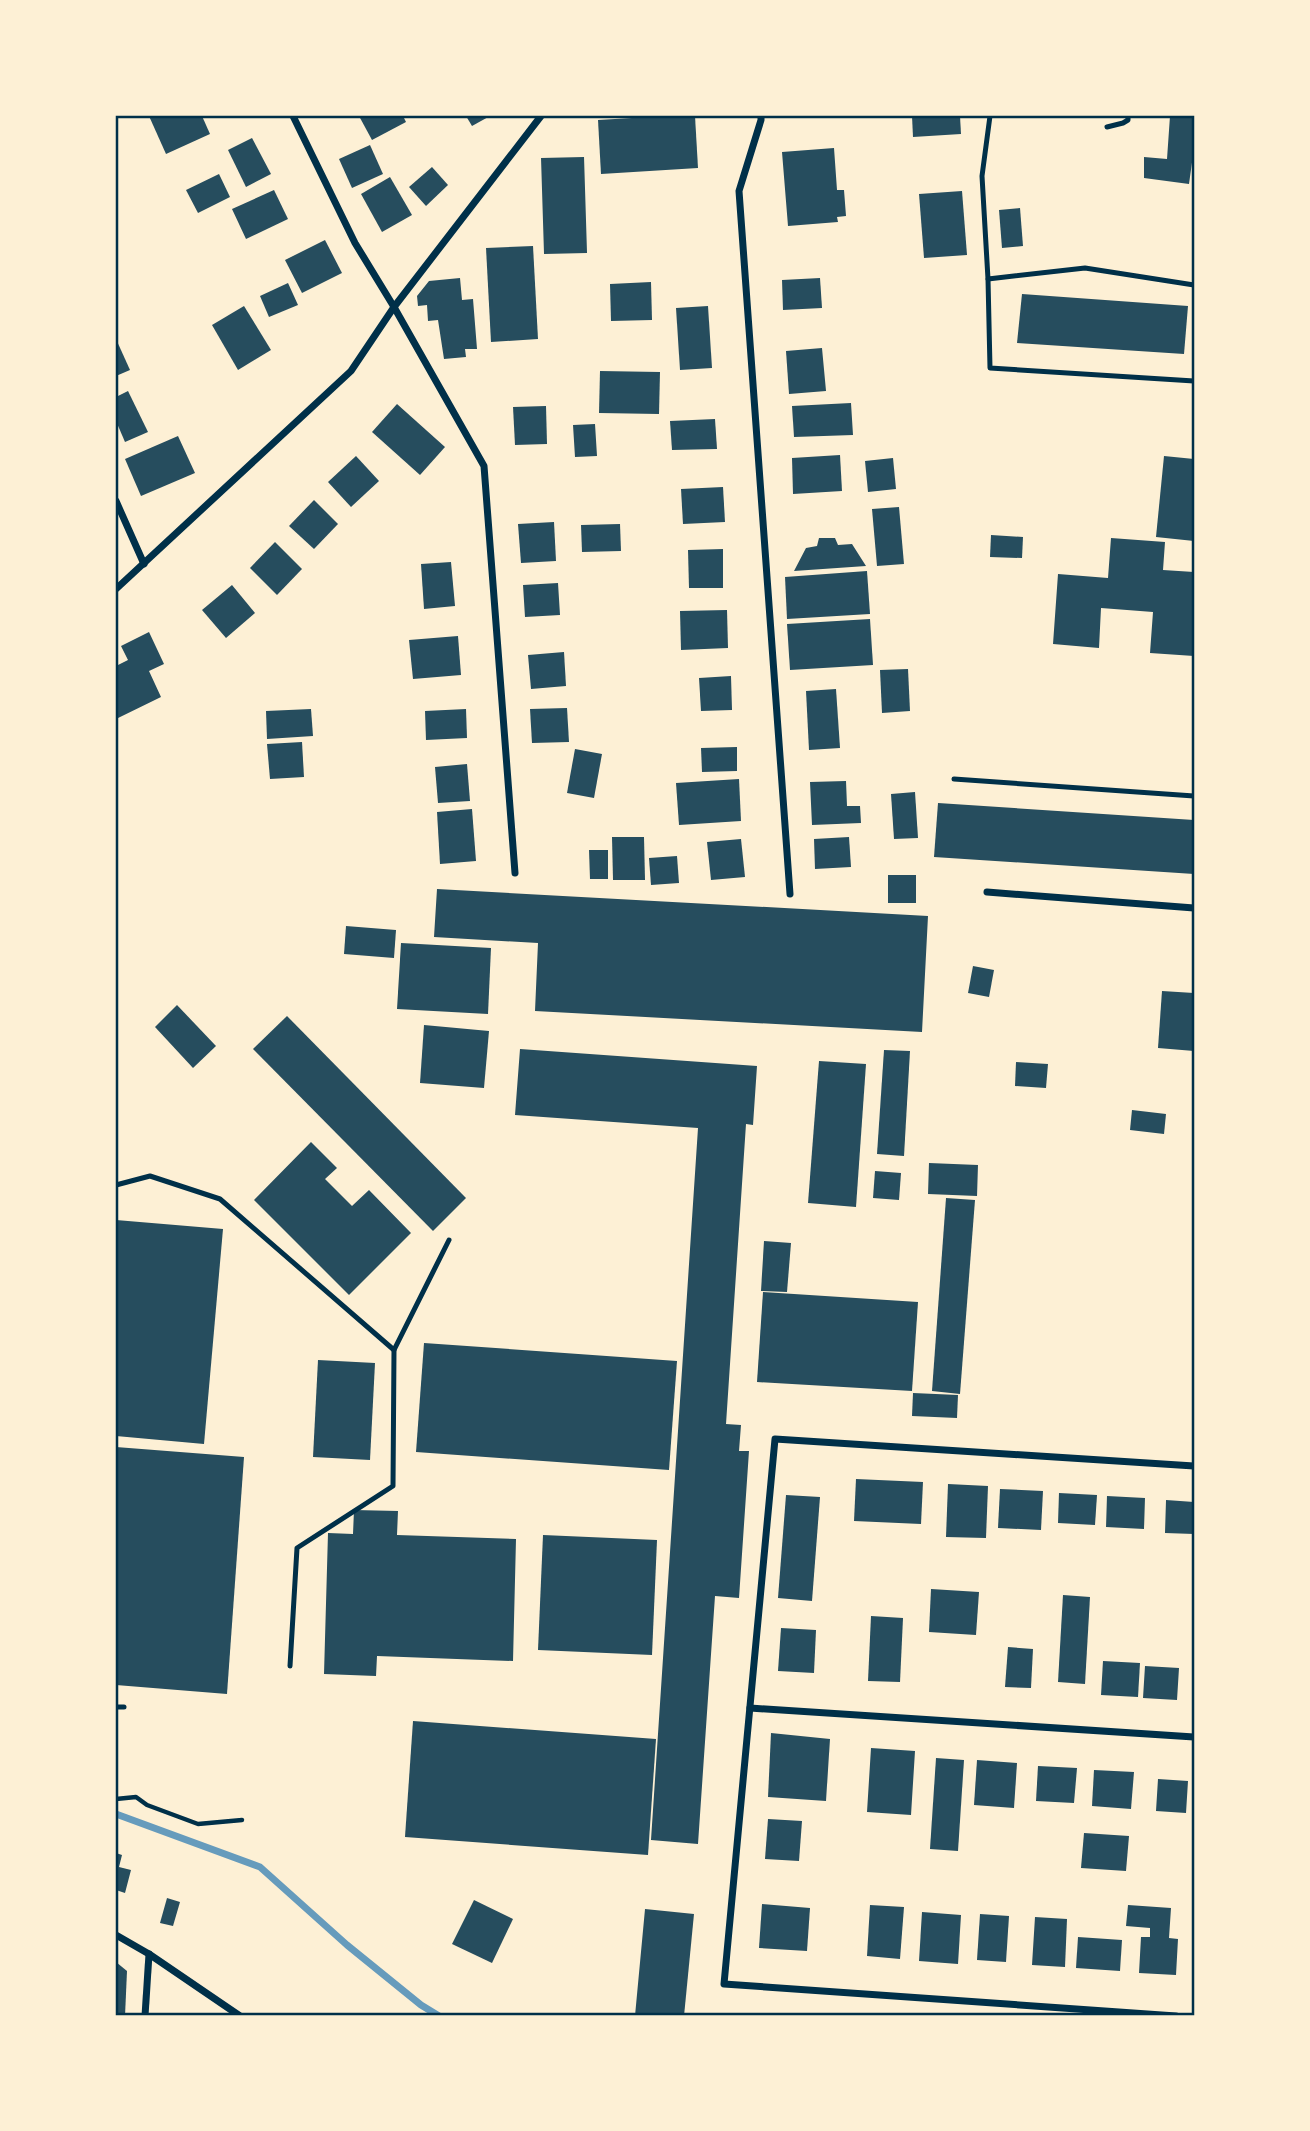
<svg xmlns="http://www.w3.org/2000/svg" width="1310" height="2131" font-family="Montserrat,sans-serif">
  <rect width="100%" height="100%" fill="#fdf0d5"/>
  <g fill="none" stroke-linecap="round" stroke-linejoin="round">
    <polyline stroke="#669bbc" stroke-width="7" points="116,1814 260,1867 347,1945 421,2005 439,2016"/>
  </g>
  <g fill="#264d5e">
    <polygon points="149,116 202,116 210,134 166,154"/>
    <polygon points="359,116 403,116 406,122 372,140"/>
    <polygon points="466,116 490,116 472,126"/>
    <polygon points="666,116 695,116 698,168 601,174 598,120"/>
    <polygon points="912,116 960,116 961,134 913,137"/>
    <polygon points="1170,116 1194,116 1194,148 1189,184 1144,178 1144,157 1167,159"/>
    <polygon points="252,138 271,174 246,187 228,150"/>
    <polygon points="370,145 383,174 352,188 339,159"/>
    <polygon points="834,148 837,190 844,190 846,216 837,217 838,222 788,226 782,152"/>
    <polygon points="584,157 587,253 544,254 541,158"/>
    <polygon points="432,167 448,185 426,206 409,187"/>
    <polygon points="219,174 230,197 198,213 186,190"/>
    <polygon points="390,177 412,215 382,232 361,194"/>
    <polygon points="274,190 288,219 246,239 232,209"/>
    <polygon points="962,191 967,255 924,258 919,194"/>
    <polygon points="1020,208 1023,246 1002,248 999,210"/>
    <polygon points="325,240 342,273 302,293 285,260"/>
    <polygon points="533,246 538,339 491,342 486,248"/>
    <polygon points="460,278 462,300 473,299 477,349 465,349 466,357 444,359 438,320 428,321 427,305 418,306 417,296 429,281"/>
    <polygon points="820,278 822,308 783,310 782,280"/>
    <polygon points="651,282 652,320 611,321 610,284"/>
    <polygon points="288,283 298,305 269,317 260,296"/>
    <polygon points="1022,294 1188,306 1184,354 1017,343"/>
    <polygon points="244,306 271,350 238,370 212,325"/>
    <polygon points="708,306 712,368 680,370 676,308"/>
    <polygon points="116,339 130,370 116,376"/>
    <polygon points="822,348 826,391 789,394 786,351"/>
    <polygon points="600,371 660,372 659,414 599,413"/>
    <polygon points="128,391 148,432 125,442 116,421 116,397"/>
    <polygon points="851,403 853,435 794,437 792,406"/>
    <polygon points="397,404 445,447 420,475 372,432"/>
    <polygon points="546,406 547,444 515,445 513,407"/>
    <polygon points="715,419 717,449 672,450 670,421"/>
    <polygon points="595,424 597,456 575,457 573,425"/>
    <polygon points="178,436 195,473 141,496 125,459"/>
    <polygon points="840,455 842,491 793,494 792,458"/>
    <polygon points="356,456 379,481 351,507 328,482"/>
    <polygon points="1164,456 1194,459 1194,541 1156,537"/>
    <polygon points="893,458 896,489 868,492 865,461"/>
    <polygon points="723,487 725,522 683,524 681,489"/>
    <polygon points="314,500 338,524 314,549 289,526"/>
    <polygon points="899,507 904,564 877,566 872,509"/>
    <polygon points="554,522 556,561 521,563 518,524"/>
    <polygon points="620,524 621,551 582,552 581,525"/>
    <polygon points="991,535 1023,537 1022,558 990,557"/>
    <polygon points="819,538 835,538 838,545 852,544 866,566 794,571 806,548 817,546"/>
    <polygon points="1111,538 1165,542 1163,570 1194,572 1194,656 1150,653 1153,612 1101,608 1099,648 1053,644 1058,574 1108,578"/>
    <polygon points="275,542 302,569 277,595 250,568"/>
    <polygon points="723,549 723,588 689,588 688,550"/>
    <polygon points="451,562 455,606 424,609 421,564"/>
    <polygon points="867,571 870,614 787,619 785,577"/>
    <polygon points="558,583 560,615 525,617 523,585"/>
    <polygon points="232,585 255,613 226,638 202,610"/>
    <polygon points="727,610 728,648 681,650 680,611"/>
    <polygon points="870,619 873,665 790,670 787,624"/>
    <polygon points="149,632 164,664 149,671 161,697 116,719 116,666 128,660 121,646"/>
    <polygon points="458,636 461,675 413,679 409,640"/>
    <polygon points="564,652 566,686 531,689 528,655"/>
    <polygon points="908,669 910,711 882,713 880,670"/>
    <polygon points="731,676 732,710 701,711 699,678"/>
    <polygon points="836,689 840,748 809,750 806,691"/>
    <polygon points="567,708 569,742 532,743 530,709"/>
    <polygon points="311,709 313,736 267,739 266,711"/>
    <polygon points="466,709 467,738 426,740 425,711"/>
    <polygon points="302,742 304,777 270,779 267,744"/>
    <polygon points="737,747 737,771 702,772 701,748"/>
    <polygon points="575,749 602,754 594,798 567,793"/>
    <polygon points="467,764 470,801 438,803 435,767"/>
    <polygon points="739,779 741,821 679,825 676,783"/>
    <polygon points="846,781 847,806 860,806 861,823 812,825 810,782"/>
    <polygon points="915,792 918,838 894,839 891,794"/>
    <polygon points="938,803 1194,820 1194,874 934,857"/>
    <polygon points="472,809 476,861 440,864 437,812"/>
    <polygon points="612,837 644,837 645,880 613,880"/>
    <polygon points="849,837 851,867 815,869 814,839"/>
    <polygon points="741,839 745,877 711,880 707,842"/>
    <polygon points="589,850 608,850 608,879 590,879"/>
    <polygon points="677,856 679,883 651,885 649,858"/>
    <rect x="888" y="875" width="28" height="28"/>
    <polygon points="437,889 928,916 922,1032 535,1011 538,943 434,937"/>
    <polygon points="346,926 396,930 394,958 344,954"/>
    <polygon points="401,943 491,948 488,1014 397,1009"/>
    <polygon points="973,966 994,970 989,997 968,993"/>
    <polygon points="1162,991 1194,993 1194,1051 1158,1048"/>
    <polygon points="177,1005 216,1046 193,1068 155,1027"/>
    <polygon points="287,1016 466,1198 433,1231 253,1049"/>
    <polygon points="424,1025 489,1031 484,1088 420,1083"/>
    <polygon points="520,1049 757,1066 753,1125 746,1124 726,1424 741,1425 739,1451 749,1451 739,1598 715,1596 698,1844 651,1840 698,1128 515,1115"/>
    <polygon points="884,1050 910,1051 904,1156 877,1154"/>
    <polygon points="819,1061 866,1064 856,1207 808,1203"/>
    <polygon points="1016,1062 1048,1064 1046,1088 1015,1086"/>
    <polygon points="1132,1110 1166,1114 1164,1134 1130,1130"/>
    <polygon points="311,1142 337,1168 325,1179 352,1206 369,1190 411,1233 349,1295 254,1200"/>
    <polygon points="929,1163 978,1165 977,1196 928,1194"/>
    <polygon points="875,1171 901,1173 899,1200 873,1198"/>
    <polygon points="946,1198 975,1200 960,1394 932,1391"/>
    <polygon points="116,1220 223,1229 204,1444 116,1436"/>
    <polygon points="764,1241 791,1243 787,1292 761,1291"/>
    <polygon points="763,1292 918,1302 912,1391 757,1382"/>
    <polygon points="424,1343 677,1361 669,1470 416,1452"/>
    <polygon points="318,1360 375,1363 370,1460 313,1457"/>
    <polygon points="913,1393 958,1395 957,1418 912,1416"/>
    <polygon points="116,1447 244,1457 227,1694 116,1685"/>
    <polygon points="856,1479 923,1482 921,1524 854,1521"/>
    <polygon points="948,1484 988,1486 986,1538 946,1537"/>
    <polygon points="1000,1489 1043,1491 1041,1530 998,1528"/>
    <polygon points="1059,1493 1097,1495 1095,1525 1058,1523"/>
    <polygon points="786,1495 820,1497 812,1601 778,1598"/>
    <polygon points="1107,1496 1145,1498 1144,1529 1106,1527"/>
    <polygon points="1166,1500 1194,1502 1194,1534 1165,1533"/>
    <polygon points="354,1510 398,1511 397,1535 516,1539 513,1661 377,1656 376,1676 324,1674 328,1533 353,1534"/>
    <polygon points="543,1535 657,1540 652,1655 538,1650"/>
    <polygon points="931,1589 979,1592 976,1635 929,1632"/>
    <polygon points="1063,1595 1090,1597 1085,1684 1058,1682"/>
    <polygon points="871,1616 903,1618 900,1682 868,1681"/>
    <polygon points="781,1628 816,1630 814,1673 778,1671"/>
    <polygon points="1008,1647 1033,1649 1031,1688 1005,1687"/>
    <polygon points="1103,1661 1140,1663 1138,1697 1101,1695"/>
    <polygon points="1145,1666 1179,1668 1177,1700 1143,1698"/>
    <polygon points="413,1721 656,1739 648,1855 405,1837"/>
    <polygon points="771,1733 830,1739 826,1801 768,1797"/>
    <polygon points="871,1748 915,1751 911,1815 867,1812"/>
    <polygon points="936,1758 964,1760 958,1851 930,1849"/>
    <polygon points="977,1760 1017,1763 1014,1808 974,1805"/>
    <polygon points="1038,1766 1077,1768 1074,1803 1036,1801"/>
    <polygon points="1094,1770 1134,1772 1131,1809 1092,1806"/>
    <polygon points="1158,1779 1188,1781 1186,1813 1156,1811"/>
    <polygon points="768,1819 802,1821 799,1861 765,1859"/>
    <polygon points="1084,1833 1129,1836 1126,1871 1081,1868"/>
    <polygon points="116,1853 122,1855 119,1867 131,1870 125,1893 116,1890"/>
    <polygon points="167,1898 180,1902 173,1926 160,1923"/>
    <polygon points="474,1900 513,1919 492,1963 452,1944"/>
    <polygon points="762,1904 810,1908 807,1951 759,1948"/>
    <polygon points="870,1905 904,1907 900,1959 867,1956"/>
    <polygon points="1128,1905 1171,1908 1169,1938 1178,1939 1176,1975 1139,1973 1141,1937 1150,1937 1150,1928 1126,1926"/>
    <polygon points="645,1909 694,1914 684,2016 635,2016"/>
    <polygon points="922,1912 961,1915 958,1964 919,1961"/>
    <polygon points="980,1914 1009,1916 1006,1962 977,1960"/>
    <polygon points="1035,1917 1067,1919 1065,1967 1032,1965"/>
    <polygon points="1078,1937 1122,1940 1120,1971 1076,1968"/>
    <polygon points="116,1962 127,1971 125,2016 116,2016"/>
  </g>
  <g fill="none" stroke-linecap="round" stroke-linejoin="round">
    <polyline stroke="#003049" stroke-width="4.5" points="116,1799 136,1797 147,1805 198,1824 242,1820"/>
    <g stroke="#003049" stroke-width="5">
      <polyline points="990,116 982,176 988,279 1085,268 1194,285"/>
      <polyline points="1107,127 1123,123 1128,120 1128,116"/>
      <polyline points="988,279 990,368 1194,381"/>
      <polyline points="954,779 1194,796"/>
      <polyline points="116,1185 150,1176 220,1199 394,1350 449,1240"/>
      <polyline points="290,1666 297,1548 393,1486 394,1350"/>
      <polyline points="116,1707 124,1707"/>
    </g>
    <g stroke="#003049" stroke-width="7">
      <polyline points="293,116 355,243 394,307 484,466 515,873"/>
      <polyline points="761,116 761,120 739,191 790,894"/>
      <polyline points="116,501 144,564"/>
      <polyline points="116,589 351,371 394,307 541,116"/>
      <polyline points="987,892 1194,908"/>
      <polyline points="750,1708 1194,1737"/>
      <polyline points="116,1935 149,1954 240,2016"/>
      <polyline points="145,2016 149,1954"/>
      <polyline points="1176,2016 724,1984 775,1439 1194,1466"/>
    </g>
  </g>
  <rect width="1310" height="2131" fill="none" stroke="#fdf0d5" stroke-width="234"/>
  <rect x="117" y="117" width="1076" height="1897" fill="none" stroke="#003049" stroke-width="2.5"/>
</svg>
